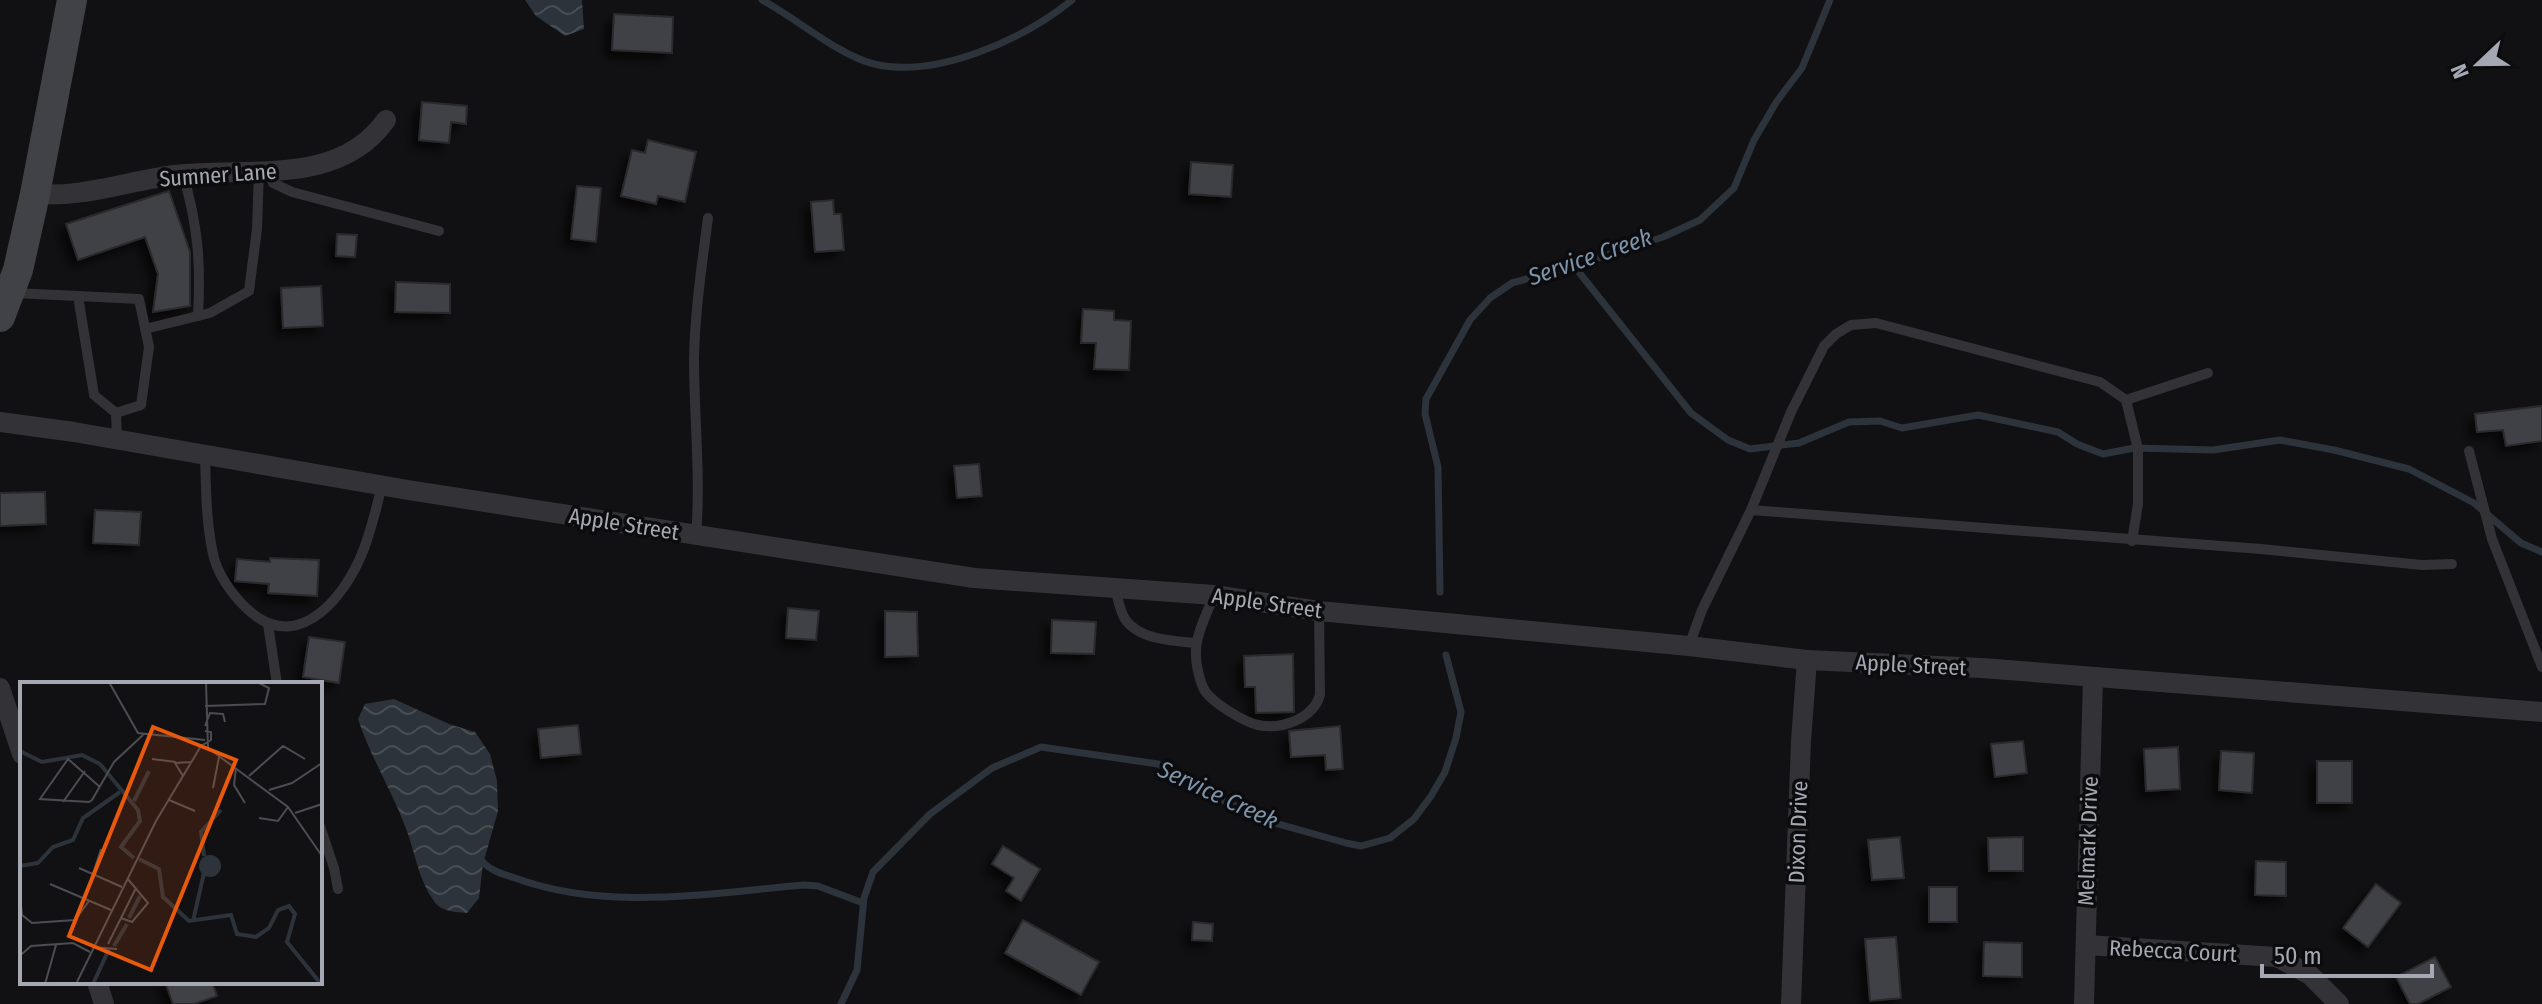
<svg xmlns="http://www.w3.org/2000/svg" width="2542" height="1004" font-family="'Fira Sans Condensed',sans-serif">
  <defs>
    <pattern id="water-waves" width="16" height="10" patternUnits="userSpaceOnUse" patternTransform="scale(2)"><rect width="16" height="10" fill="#2c333a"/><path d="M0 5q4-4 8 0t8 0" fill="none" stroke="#484e54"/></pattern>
    <filter id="shadow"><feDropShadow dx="-7" dy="7" stdDeviation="4" flood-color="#0009"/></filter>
  </defs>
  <rect width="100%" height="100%" fill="#111113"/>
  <g fill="url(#water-waves)">
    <polygon points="525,0 582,0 584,29 565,36 536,16"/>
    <path d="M 394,699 L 449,724 L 475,732 L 490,754 L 497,781 L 498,811 L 483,864 L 479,898 L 467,913 C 456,912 441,912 434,901 C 418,879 415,851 405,826 C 391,789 370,756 358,719 L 365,704 Z"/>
  </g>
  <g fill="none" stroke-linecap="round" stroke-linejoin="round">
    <g stroke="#2c333a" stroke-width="7">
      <path d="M 762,0 C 796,18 838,55 874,64 C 937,79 1024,39 1072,0"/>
      <polyline points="1574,266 1691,413 1728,440 1750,449 1799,443 1849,422 1880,421 1902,428 1978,415 2058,432 2077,444 2103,454 2134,448 2213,450 2280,440 2334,450 2409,469 2474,503 2521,543 2542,552"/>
      <polyline points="1440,592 1438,467 1425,414 1426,399 1470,320 1490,298 1512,283 1574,266 1663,237 1700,220 1734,188 1754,140 1777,101 1802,68 1830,0"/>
      <path d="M 479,857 C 487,870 502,874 515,878 C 608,912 708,893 804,885 L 818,886 L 863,903"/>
      <polyline points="841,1004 857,970 864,898 873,872 930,814 992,768 1041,747 1158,764 1210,794 1264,820 1346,843 1361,846 1390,838 1414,819 1431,796 1445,772 1456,738 1461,712 1446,655"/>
    </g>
  </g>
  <g fill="#404146" stroke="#2b2b2e" stroke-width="2" filter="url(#shadow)">
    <polygon points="614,14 673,17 672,53 612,50"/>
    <polygon points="422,102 467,106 466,124 451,122 449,143 419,140"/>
    <polygon points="648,140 696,152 685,202 658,196 656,204 621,196 632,150 645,153"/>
    <polygon points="1191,162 1233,165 1231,197 1189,194"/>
    <polygon points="577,186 601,188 596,242 571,239"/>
    <polygon points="169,191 190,252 190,306 153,312 158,274 145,237 78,260 66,224"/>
    <polygon points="833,200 834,214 841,214 844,250 815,252 811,202"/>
    <polygon points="337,234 357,235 355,257 336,256"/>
    <polygon points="396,282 450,284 450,313 395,312"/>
    <polygon points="321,286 323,326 283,328 281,288"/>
    <polygon points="1083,309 1114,311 1114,320 1131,321 1129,370 1094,369 1096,343 1081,343"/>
    <polygon points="2542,406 2542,441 2506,446 2503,430 2477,432 2475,414"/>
    <polygon points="979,464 982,496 957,498 954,466"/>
    <polygon points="45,492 46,524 0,526 0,493"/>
    <polygon points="95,510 141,512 139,545 93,543"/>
    <polygon points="270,558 319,560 317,596 268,593 269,584 235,581 237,559 270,562"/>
    <polygon points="788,608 819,611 816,640 786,638"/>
    <polygon points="885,611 917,612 918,656 885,657"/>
    <polygon points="1052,620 1096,622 1094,654 1051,653"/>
    <polygon points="309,637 345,642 339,683 303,677"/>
    <polygon points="1293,654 1294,712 1256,713 1255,687 1245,687 1244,656"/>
    <polygon points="578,725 581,754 541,758 538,729"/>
    <polygon points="1340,726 1343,769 1326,770 1325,755 1291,757 1289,731"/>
    <polygon points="2023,741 2027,773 1995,777 1991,744"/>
    <polygon points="2178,747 2180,789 2146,791 2144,749"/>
    <polygon points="2221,751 2254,753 2252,793 2219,790"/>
    <rect x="2317" y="761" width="35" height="42"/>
    <polygon points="1900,837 1904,878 1872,880 1868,840"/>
    <polygon points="2023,837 2023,871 1989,871 1988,838"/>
    <polygon points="1003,846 1040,869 1021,901 1006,891 1014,878 992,864"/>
    <polygon points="2256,861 2286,862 2286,896 2255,895"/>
    <polygon points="2376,884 2401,903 2368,947 2343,928"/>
    <rect x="1929" y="887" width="28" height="35"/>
    <polygon points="1023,920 1099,962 1081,995 1005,953"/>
    <polygon points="1193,922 1213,924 1212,941 1192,940"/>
    <polygon points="1896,937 1901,998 1870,1001 1865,939"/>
    <polygon points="1984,942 2022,943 2022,977 1983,976"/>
    <polygon points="2435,957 2451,987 2418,1004 2410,1004 2396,977"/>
    <polygon points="165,982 212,982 217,996 194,1004 173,1004"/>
  </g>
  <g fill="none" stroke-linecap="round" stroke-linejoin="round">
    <g stroke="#333337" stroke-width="10">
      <polyline points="269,170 273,183 292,192 439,231"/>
      <path d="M 183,174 C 198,226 201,263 198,316"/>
      <polyline points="13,293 78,296 94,395 116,413 117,440"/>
      <polyline points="78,296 139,299 149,347 141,405 116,413"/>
      <polyline points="145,329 210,313 249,291 257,229 259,171"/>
      <polyline points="2126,400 2208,373"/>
      <polyline points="2469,451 2492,539 2542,667"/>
      <path d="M 205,455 C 206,489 206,525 214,558 C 220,580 239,604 257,617 C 303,648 344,596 361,556 C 371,533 376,509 382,485"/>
      <polyline points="1751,510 2261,549 2422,565 2452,564"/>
      <path d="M 696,536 C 701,476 694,418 694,358 C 695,311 702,264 708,218"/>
      <path d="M 1115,589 C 1118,598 1120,612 1125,619 C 1139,640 1174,641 1196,643"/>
      <path d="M 1214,595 C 1207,614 1195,635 1196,655 C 1196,665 1200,683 1205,691 C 1213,703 1244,722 1258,725 C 1281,730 1313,719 1320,695 L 1319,611"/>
      <polyline points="268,624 277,684"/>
      <polyline points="1689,646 1702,610 1751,510 1791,412 1824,346 1836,334 1851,325 1876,323 2100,382 2126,400 2138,449 2138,504 2132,541"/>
      <polyline points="320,826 334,868 338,889"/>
    </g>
    <g stroke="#333337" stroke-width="20">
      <path d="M 35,194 C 82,198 128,181 175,175 C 246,166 338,188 386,120"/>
      <polyline points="0,422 74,432 408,490 974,578 1214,595 1319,611 1689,646 1807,660 1982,668 2542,712"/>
      <polyline points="0,688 22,754"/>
      <polyline points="2086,945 2277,957 2310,975 2339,1004"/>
      <polyline points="97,982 104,1004"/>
      <polyline points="1791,1004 1801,741 1807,660"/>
      <polyline points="2084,1004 2093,678"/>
    </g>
    <polyline stroke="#414247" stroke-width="30" points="0,317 18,270 35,194 72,0"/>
  </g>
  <g text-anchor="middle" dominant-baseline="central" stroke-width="7" stroke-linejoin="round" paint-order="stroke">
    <g font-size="22" fill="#a4a8b2" stroke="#0c0c0e">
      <text transform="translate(218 175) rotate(-4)">Sumner Lane</text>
      <text transform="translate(624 524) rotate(9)">Apple Street</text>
      <text transform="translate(1267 603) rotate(8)">Apple Street</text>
      <text transform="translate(1911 665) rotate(3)">Apple Street</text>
      <text transform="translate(1798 832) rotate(-88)">Dixon Drive</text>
      <text transform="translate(2088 841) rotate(-88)">Melmark Drive</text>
      <text transform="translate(2173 951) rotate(3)">Rebecca Court</text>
    </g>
    <g font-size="24" font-style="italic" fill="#7d94ab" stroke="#0c0c0e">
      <text transform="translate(1590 257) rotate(-19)">Service Creek</text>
      <text transform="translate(1218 795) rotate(25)">Service Creek</text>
    </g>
  </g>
  <g transform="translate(20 682)">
    <rect width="302" height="302" fill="#111113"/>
    <path d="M179 184a11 11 0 1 1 22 0a11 11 0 1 1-22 0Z" fill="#2c333a"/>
    <path fill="none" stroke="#2c333a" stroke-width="4" d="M 0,69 L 22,80 L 62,73 L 80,82 L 118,128 L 120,139 L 101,165 L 114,176M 114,119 L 129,89M 184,174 L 181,150 L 201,128M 119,177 L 139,187 L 143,215 L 169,239 L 211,233 L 217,252 L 236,255 L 249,246 L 258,228 L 269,224 L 275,232 L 267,260 L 301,302M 0,184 L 18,181 L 33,165 L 53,158 L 63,136 L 100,110M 109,236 L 120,214M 173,239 L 184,191M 94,264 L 107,242M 73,302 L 89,267"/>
    <path fill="none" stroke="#4c4d53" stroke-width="2" d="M 89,0 L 118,51 L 185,58M 186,0 L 188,66 L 268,125 L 302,174M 185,24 L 245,22 L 249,6 L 237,0M 185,44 L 190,31 L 203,32 L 205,40M 132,77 L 156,80M 216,86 L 214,103 L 225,121M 163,94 L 155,81 L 172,80M 229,94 L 263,64 L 285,77M 80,105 L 48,77 L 20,117 L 69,120 L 72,118 L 94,80 L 123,53M 193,106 L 199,75M 249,108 L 272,101 L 302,81M 149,118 L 175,129M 43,120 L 65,89M 275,131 L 302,122M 239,136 L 258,139 L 268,125M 59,186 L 102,205M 73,192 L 81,167M 30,202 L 91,228M 0,213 L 2,233 L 12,241 L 55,238 L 69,219M 101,236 L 112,240 L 128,221 L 107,196M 88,262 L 116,206M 72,265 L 97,267M 2,272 L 11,264 L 53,261 L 70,270M 25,302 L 36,263M 56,302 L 136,139 L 181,64 L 191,58 L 191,50 L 185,49"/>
    <path fill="#e8590c" fill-opacity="0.15" stroke="#e8590c" stroke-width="4" d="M 133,45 L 216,78 L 131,288 L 49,254 Z"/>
    <rect width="302" height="302" fill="none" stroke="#a4a8b2" stroke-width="4"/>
  </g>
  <g transform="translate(2478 64) rotate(248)" stroke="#0c0c0e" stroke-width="6" paint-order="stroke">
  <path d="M0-6L14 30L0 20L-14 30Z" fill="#a4a8b2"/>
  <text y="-12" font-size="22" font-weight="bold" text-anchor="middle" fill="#a4a8b2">N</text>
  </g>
  <path d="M2262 964v12h170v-12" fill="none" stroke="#a4a8b2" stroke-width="4"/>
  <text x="2274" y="964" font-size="24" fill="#a4a8b2" stroke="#0c0c0e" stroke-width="6" paint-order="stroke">50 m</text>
</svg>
